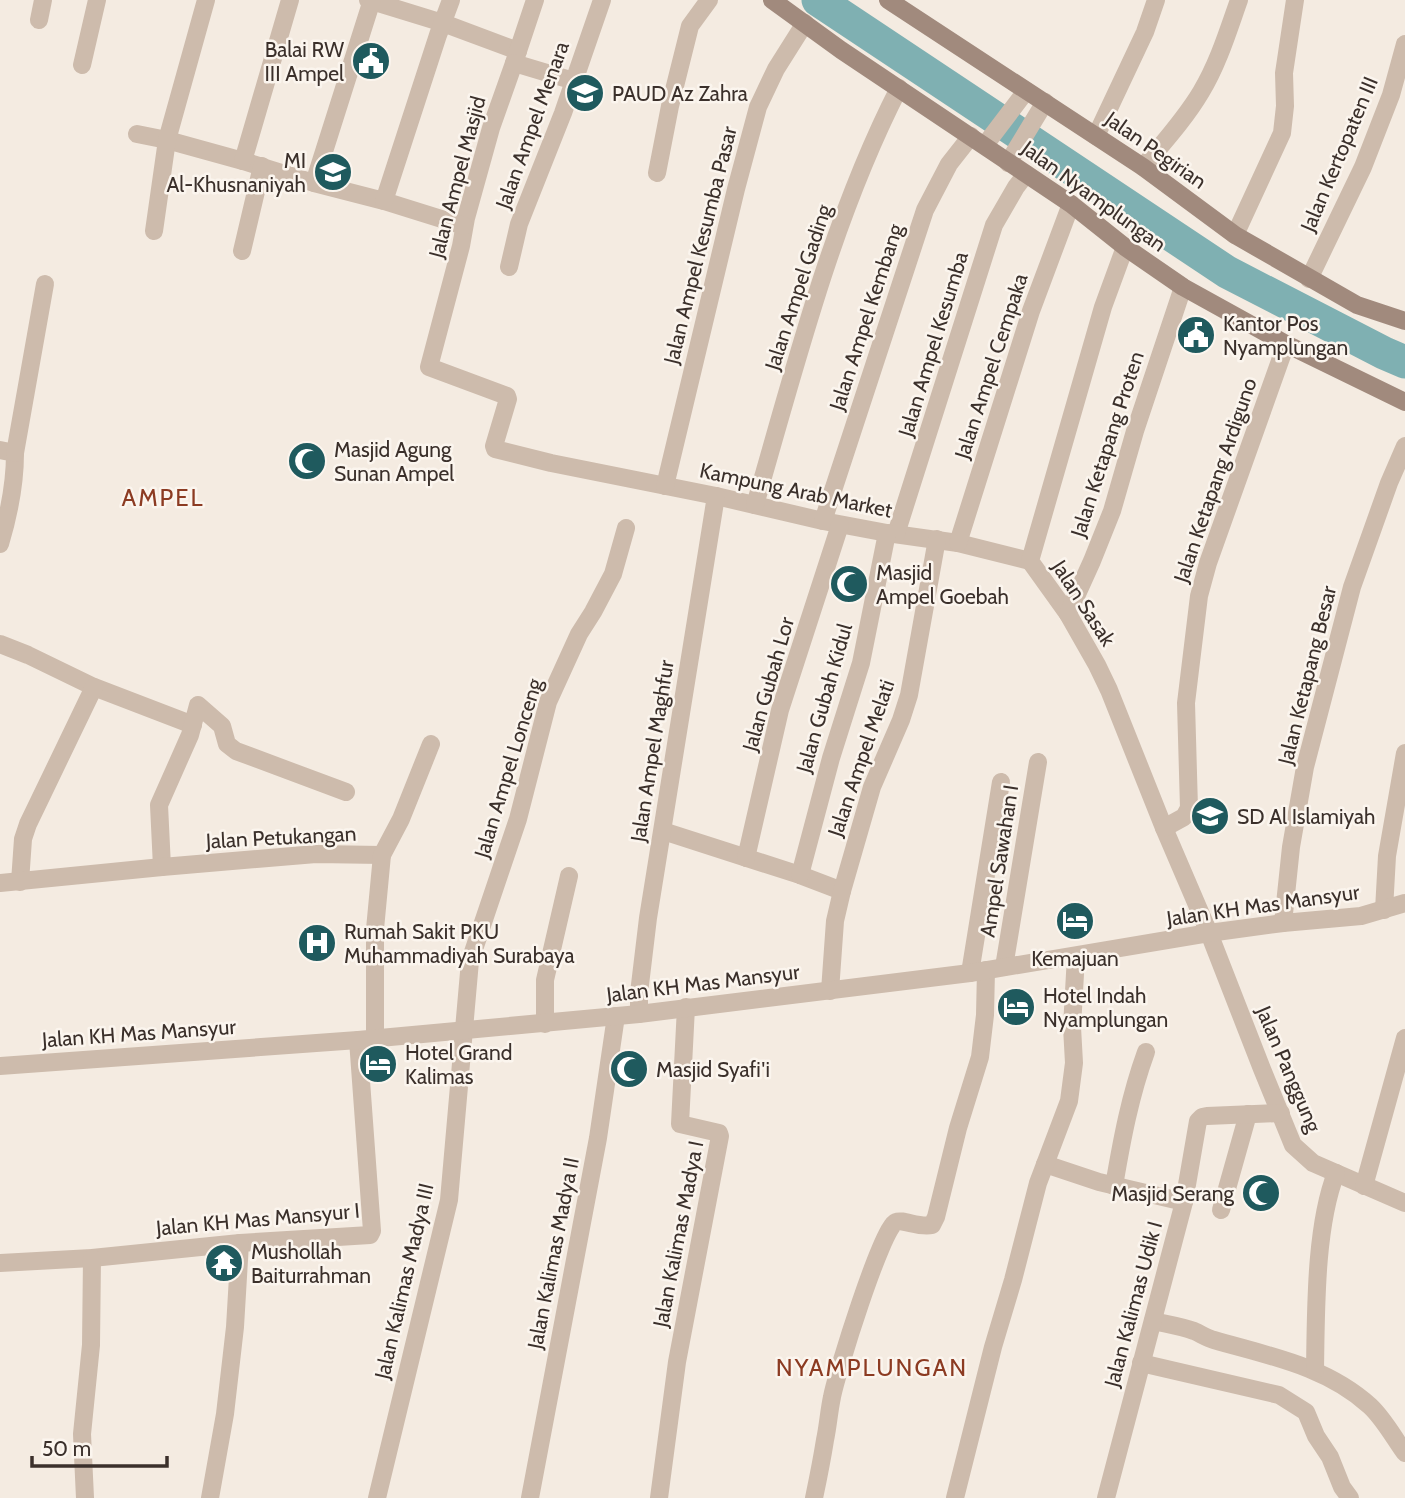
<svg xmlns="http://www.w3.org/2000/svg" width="1405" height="1498" font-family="Cabin,sans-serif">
  <rect width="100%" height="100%" fill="#f4ebe1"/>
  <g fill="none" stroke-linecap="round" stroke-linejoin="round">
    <polyline stroke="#7fb0b2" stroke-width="33" points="818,0 1227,272 1384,353 1405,362"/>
    <g stroke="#cdbbac" stroke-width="18">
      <polyline points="368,0 443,23 518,51"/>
      <polyline points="535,0 514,63 491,128 466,218 461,246 429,367 507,396 508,399 494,446 495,449 551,463 716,496 823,521 887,533 958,543 1030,561"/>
      <polyline points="39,20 43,0"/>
      <polyline points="514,63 574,81"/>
      <polyline points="82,65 97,0"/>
      <polyline points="137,134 167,140 243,161 314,183 384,201 464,226"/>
      <polyline points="1096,136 1145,32 1156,0"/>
      <polyline points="243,161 290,0"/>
      <path d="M 1143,167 C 1163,143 1185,119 1201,92 C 1218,64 1228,31 1239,0"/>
      <polyline points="657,173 670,106 690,26 709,0"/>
      <polyline points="314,183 372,0"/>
      <polyline points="384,201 438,35 451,0"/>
      <polyline points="154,231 167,140 206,0"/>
      <polyline points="1235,235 1282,133 1285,106 1284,73 1295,0"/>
      <polyline points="1125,247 1103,307 1030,561 1068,614 1097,665 1109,690 1164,828 1209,933 1262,1069 1293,1145 1313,1163 1405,1203"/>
      <polyline points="242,251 262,166"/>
      <polyline points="509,267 519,224 563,113 602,0"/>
      <polyline points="1309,279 1363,167 1391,95 1405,44"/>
      <path d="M 0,450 L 15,453 C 15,485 9,514 0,544"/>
      <polyline points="15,453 45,284"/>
      <polyline points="665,486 736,189 758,107 776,69 805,23"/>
      <path d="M 755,505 C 796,364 832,219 899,88"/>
      <polyline points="823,521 925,210 949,164 971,136"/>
      <polyline points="896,534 994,225 1016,187 1026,174"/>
      <polyline points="958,543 1031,311 1071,204"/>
      <polyline points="1068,614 1092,561 1112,511 1135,431 1183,287"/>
      <polyline points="0,644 28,655 94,687 193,725"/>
      <polyline points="1164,828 1184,817 1189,808 1186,703 1199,596 1208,563 1286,344"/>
      <polyline points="663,831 800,875 842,891"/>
      <polyline points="746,858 780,710 840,525"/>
      <polyline points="162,867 159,805 190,735 198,705 222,726 227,744 236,751 346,792"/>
      <polyline points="800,875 831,758 861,663 887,533"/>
      <polyline points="20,882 23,839 28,824 94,687"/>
      <polyline points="0,883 162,867 316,854 382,855"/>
      <polyline points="1384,910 1387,856 1405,753"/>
      <polyline points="1283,923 1291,847 1305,767 1352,587 1389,483 1405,446"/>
      <polyline points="1004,967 1038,762"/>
      <polyline points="970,973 1001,782"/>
      <polyline points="830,991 835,921 842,891 872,787 901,720 909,695 937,539"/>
      <polyline points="639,1014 639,993 648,918 716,496"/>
      <polyline points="545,1024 545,980 569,876"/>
      <polyline points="375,1039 375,929 382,855 401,819 431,744"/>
      <polyline points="1045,1164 1099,1182 1184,1202"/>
      <path d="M 1114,1186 C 1122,1139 1130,1096 1146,1052"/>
      <polyline points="1364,1186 1405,1038"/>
      <polyline points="1221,1210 1248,1114"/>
      <polyline points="0,1263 92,1258 240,1243 370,1235 372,1231 358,1040"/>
      <path d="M 1153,1321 C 1166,1324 1181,1326 1194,1331 C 1201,1334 1207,1338 1214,1340 C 1269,1356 1326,1366 1370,1406 C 1384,1419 1394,1438 1405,1453"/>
      <polyline points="1141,1363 1279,1395 1306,1412 1316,1436 1330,1457 1342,1487 1350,1498"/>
      <path d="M 1315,1370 C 1316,1311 1315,1227 1336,1173"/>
      <polyline points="85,1498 82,1434 91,1345 92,1258"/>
      <polyline points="210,1498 225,1414 235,1327 240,1243"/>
      <polyline points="377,1498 449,1200 470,961 518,819 548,702 579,634 593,612 613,574 626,528"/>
      <polyline points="530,1498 598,1138 616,1016"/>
      <polyline points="659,1498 677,1362 720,1136 719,1133 680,1124 686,1007"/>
      <path d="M 814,1498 C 818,1479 822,1459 825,1440 C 828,1426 829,1411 832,1397 C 836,1375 882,1227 896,1222 C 903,1219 919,1228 932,1225 L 936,1217 L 958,1128 L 980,1057 L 985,1015 L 986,970"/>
      <polyline points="955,1498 993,1347 1013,1280 1038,1183 1069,1101 1074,1063 1072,1027 1076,956"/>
      <polyline points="1106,1498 1184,1202 1198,1121 1202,1117 1207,1116 1281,1113"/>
    </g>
    <g stroke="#cdbbac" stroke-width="18">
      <polyline points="985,145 1026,91"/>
      <polyline points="1008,163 1045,102"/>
      <polyline points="0,1066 358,1040 639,1014 970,973 1209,933 1283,923 1361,916 1405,903"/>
    </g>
    <g stroke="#a18a7d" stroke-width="18">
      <polyline points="772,0 841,50 1071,204 1125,247 1183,287 1286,344 1405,402"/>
      <polyline points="888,0 1143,167 1235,235 1357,305 1405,321"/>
    </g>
  </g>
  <defs>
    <symbol id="civic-disc" viewBox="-11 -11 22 22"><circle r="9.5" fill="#1f5a5e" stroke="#fbf5ee"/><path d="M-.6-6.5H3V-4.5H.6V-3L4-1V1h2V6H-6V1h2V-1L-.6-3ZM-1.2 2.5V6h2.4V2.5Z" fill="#fff"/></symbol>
    <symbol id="school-disc" viewBox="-11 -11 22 22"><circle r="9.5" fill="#1f5a5e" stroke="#fbf5ee"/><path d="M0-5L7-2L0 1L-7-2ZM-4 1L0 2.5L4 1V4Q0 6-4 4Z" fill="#fff"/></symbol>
    <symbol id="mosque-disc" viewBox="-11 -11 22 22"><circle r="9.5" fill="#1f5a5e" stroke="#fbf5ee"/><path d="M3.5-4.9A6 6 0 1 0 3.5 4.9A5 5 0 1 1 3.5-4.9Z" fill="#fff"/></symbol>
    <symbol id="hotel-disc" viewBox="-11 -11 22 22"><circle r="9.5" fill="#1f5a5e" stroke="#fbf5ee"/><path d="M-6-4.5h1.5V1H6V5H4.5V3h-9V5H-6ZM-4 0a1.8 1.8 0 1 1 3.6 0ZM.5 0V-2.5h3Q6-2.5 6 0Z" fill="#fff"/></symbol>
    <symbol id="hospital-disc" viewBox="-11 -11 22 22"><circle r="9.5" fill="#1f5a5e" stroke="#fbf5ee"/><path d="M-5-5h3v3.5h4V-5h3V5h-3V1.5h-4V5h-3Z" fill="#fff"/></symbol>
    <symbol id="temple-disc" viewBox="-11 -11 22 22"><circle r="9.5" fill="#1f5a5e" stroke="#fbf5ee"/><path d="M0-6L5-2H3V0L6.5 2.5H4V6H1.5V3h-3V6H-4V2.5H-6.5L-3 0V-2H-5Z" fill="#fff"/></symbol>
  </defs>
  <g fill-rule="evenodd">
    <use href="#civic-disc" x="349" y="39" width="44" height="44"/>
    <use href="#school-disc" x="563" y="71" width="44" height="44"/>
    <use href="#school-disc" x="311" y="150" width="44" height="44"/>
    <use href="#civic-disc" x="1174" y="313" width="44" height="44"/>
    <use href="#mosque-disc" x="285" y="439" width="44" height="44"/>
    <use href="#mosque-disc" x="827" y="562" width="44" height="44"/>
    <use href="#school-disc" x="1188" y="794" width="44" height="44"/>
    <use href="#hotel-disc" x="1053" y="899" width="44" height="44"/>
    <use href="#hospital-disc" x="295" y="921" width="44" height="44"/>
    <use href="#hotel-disc" x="994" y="985" width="44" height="44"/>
    <use href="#hotel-disc" x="356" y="1042" width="44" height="44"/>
    <use href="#mosque-disc" x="607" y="1047" width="44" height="44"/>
    <use href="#mosque-disc" x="1239" y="1171" width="44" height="44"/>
    <use href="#temple-disc" x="202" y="1241" width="44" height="44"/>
  </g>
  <g text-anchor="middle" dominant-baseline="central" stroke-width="5" stroke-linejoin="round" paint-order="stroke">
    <g font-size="21" fill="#3b302b" stroke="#fbf5ee" text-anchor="start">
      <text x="344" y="49" text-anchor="end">Balai RW<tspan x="344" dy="24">III Ampel</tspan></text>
      <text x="612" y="93">PAUD Az Zahra</text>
      <text x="306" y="160" text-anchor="end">MI<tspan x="306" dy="24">Al-Khusnaniyah</tspan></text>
      <text x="1223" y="323">Kantor Pos<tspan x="1223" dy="24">Nyamplungan</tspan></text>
      <text x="334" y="449">Masjid Agung<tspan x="334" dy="24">Sunan Ampel</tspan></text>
      <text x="876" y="572">Masjid<tspan x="876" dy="24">Ampel Goebah</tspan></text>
      <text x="1237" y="816">SD Al Islamiyah</text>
      <text x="344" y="931">Rumah Sakit PKU<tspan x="344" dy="24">Muhammadiyah Surabaya</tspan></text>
      <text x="1075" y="958" text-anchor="middle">Kemajuan</text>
      <text x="1043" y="995">Hotel Indah<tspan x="1043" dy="24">Nyamplungan</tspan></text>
      <text x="405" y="1052">Hotel Grand<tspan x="405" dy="24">Kalimas</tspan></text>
      <text x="656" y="1069">Masjid Syafi'i</text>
      <text x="1234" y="1193" text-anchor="end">Masjid Serang</text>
      <text x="251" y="1251">Mushollah<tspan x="251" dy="24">Baiturrahman</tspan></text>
    </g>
    <g font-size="21" fill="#3b302b" stroke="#fbf5ee">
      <text transform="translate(532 125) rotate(-70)">Jalan Ampel Menara</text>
      <text transform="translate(1156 150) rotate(35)">Jalan Pegirian</text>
      <text transform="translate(1339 154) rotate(-67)">Jalan Kertopaten III</text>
      <text transform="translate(457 177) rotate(-75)">Jalan Ampel Masjid</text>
      <text transform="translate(1094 196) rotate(36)">Jalan Nyamplungan</text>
      <text transform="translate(700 245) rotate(-76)">Jalan Ampel Kesumba Pasar</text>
      <text transform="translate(798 287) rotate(-72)">Jalan Ampel Gading</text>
      <text transform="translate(866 317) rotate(-72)">Jalan Ampel Kembang</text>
      <text transform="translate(933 344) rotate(-73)">Jalan Ampel Kesumba</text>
      <text transform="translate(991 366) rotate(-72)">Jalan Ampel Cempaka</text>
      <text transform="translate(1107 444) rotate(-72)">Jalan Ketapang Proten</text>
      <text transform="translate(1215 480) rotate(-71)">Jalan Ketapang Ardiguno</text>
      <text transform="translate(796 490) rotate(12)">Kampung Arab Market</text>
      <text transform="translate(1084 603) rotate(57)">Jalan Sasak</text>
      <text transform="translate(1307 675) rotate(-76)">Jalan Ketapang Besar</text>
      <text transform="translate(768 684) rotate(-74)">Jalan Gubah Lor</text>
      <text transform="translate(824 698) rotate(-74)">Jalan Gubah Kidul</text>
      <text transform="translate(652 751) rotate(-81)">Jalan Ampel Maghfur</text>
      <text transform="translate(861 758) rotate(-71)">Jalan Ampel Melati</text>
      <text transform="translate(508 768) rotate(-73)">Jalan Ampel Lonceng</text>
      <text transform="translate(281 837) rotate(-3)">Jalan Petukangan</text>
      <text transform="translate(999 861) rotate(-81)">Ampel Sawahan I</text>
      <text transform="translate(1263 905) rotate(-8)">Jalan KH Mas Mansyur</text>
      <text transform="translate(703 983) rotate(-7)">Jalan KH Mas Mansyur</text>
      <text transform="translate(139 1033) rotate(-4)">Jalan KH Mas Mansyur</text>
      <text transform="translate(1289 1069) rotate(67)">Jalan Panggung</text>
      <text transform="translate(258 1219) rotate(-5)">Jalan KH Mas Mansyur I</text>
      <text transform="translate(678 1234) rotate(-79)">Jalan Kalimas Madya I</text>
      <text transform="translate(553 1253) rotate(-79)">Jalan Kalimas Madya II</text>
      <text transform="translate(404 1281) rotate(-77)">Jalan Kalimas Madya III</text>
      <text transform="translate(1133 1304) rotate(-75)">Jalan Kalimas Udik I</text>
    </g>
    <g font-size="24" letter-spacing="2" fill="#8c3b22" stroke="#fbf5ee">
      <text x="163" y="497">AMPEL</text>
      <text x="872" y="1367">NYAMPLUNGAN</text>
    </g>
  </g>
  <path d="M32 1456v10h135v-10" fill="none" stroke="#3b302b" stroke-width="3.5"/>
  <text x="42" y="1456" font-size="21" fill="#3b302b" stroke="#fbf5ee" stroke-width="5" paint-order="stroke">50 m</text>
</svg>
